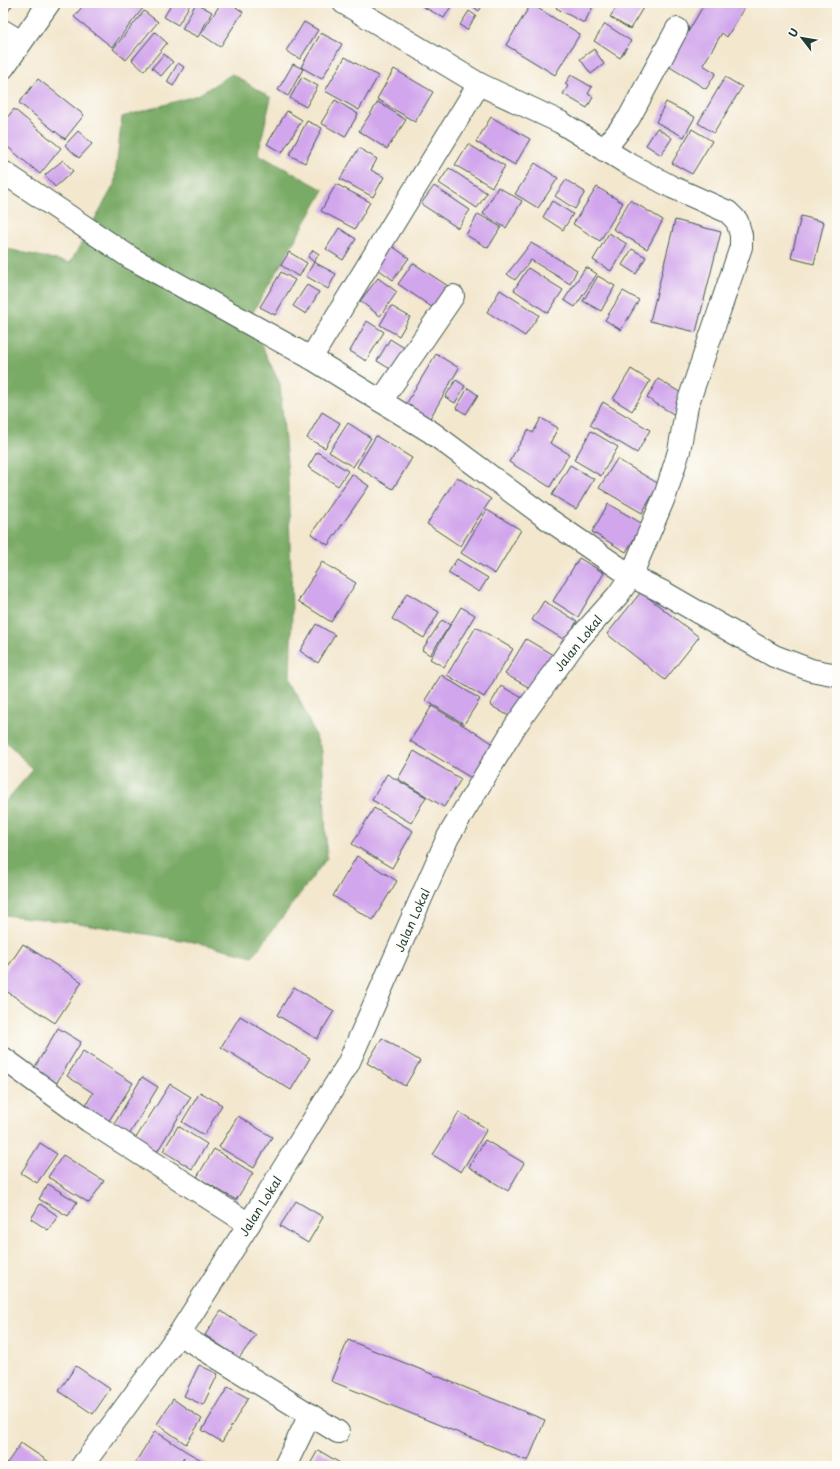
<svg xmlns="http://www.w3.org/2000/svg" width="840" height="1469" font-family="'Playpen Sans',sans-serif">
  <rect width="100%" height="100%" fill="#fdfcf7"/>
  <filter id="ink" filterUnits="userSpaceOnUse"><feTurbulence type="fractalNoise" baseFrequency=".025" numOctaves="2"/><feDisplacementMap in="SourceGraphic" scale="8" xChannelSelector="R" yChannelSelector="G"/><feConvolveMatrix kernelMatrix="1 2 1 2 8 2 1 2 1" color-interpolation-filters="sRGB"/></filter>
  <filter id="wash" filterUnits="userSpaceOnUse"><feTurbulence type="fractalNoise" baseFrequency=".012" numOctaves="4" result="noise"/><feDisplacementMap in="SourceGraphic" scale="16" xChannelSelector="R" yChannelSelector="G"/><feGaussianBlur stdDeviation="0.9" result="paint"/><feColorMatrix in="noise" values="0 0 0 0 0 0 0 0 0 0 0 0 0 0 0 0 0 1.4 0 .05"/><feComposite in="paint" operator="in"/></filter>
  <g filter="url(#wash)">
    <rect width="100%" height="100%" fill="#f3e7ce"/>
    <polygon fill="#7aab66" stroke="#4c744d" points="232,74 271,98 258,154 324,190 249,319 280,384 288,476 292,611 290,678 322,751 327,858 253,956 199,943 79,923 3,915 3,804 33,770 3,738 3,248 70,263 114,185 122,117 198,95"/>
    <g id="blocks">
      <g fill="#d1a6ec">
        <polygon points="3,3 13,4 3,19"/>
        <polygon points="85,3 139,3 144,7 112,47 74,17"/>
        <polygon points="172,3 191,3 178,25 164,17"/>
        <polygon points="196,3 212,12 198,37 182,29"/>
        <polygon points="221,3 230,3 243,12 220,47 201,34"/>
        <polygon points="424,3 453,3 444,18 422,6"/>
        <polygon points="468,3 484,3 479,11"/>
        <polygon points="559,3 595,3 584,23 556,8"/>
        <polygon points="619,3 646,3 630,29 610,17"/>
        <polygon points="705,3 725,3 729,5 730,3 747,3 727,37 722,33 703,65 716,73 706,89 668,66"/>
        <polygon points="531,4 580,34 555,75 506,45"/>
        <polygon points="144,11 158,22 126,60 113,49"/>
        <polygon points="469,11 476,16 467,30 460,25"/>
        <polygon points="304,22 318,30 300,59 286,51"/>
        <polygon points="605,24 631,41 620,58 594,41"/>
        <polygon points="155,32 167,43 144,71 132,60"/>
        <polygon points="321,33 342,44 322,79 301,67"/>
        <polygon points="594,49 604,64 591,74 580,59"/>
        <polygon points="164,54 173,62 161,76 152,68"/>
        <polygon points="345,57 378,76 359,110 325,91"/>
        <polygon points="178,63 184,67 173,86 167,82"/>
        <polygon points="293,64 303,69 288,96 278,90"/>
        <polygon points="394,69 433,92 415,122 377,99"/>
        <polygon points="571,75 592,87 588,94 593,97 587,108 563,94 568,86 565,84"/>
        <polygon points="302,77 318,86 306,107 290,98"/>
        <polygon points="725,77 742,87 714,133 698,123"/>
        <polygon points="38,79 84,115 65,139 19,103"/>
        <polygon points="335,100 358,114 345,137 321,123"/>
        <polygon points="378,102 406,120 387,149 359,131"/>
        <polygon points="666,102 695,117 684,137 656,122"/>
        <polygon points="14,109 61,148 40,174 3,143 3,123"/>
        <polygon points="287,111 302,120 282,153 267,144"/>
        <polygon points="491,117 530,139 515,165 476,142"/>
        <polygon points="307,121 322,128 305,163 289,155"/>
        <polygon points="657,128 672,138 661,155 646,145"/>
        <polygon points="692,129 712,141 692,174 672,163"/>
        <polygon points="78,131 92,144 79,158 65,145"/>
        <polygon points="468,144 505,166 492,187 455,165"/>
        <polygon points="359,148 377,159 371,170 384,177 373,197 340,179"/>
        <polygon points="63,160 73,171 55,187 45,175"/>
        <polygon points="535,163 558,178 538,208 515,194"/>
        <polygon points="449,168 487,193 477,208 439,183"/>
        <polygon points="566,180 585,192 575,209 555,196"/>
        <polygon points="336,184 370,202 355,229 321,211"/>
        <polygon points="434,186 470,210 458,228 421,204"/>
        <polygon points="498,187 522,201 506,228 483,214"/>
        <polygon points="597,187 623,203 600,241 573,224"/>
        <polygon points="630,200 663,220 647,249 613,229"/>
        <polygon points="552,201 573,214 563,230 543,217"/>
        <polygon points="478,214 501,227 488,248 466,235"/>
        <polygon points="801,216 824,222 814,264 791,258"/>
        <polygon points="675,220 721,232 696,332 650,321"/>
        <polygon points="339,228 356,239 343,260 326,249"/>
        <polygon points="609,233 627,244 611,271 593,260"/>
        <polygon points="531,243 577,270 570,284 531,260 515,280 507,274"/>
        <polygon points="389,244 409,258 393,280 374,266"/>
        <polygon points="632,249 646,257 636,274 622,265"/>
        <polygon points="313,250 319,254 314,262 336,274 328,289 306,276 314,262 308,257"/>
        <polygon points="289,252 307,263 299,277 281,265"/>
        <polygon points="413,263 451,288 436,310 398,284"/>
        <polygon points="586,267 597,274 575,307 564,300"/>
        <polygon points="528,268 563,290 548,313 514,290"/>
        <polygon points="281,272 295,280 275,315 260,307"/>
        <polygon points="598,276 615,286 601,311 583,301"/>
        <polygon points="378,278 397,292 380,316 360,301"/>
        <polygon points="307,285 319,292 306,314 293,306"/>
        <polygon points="500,290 539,315 525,336 487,312"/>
        <polygon points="623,291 639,300 621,330 605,320"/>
        <polygon points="391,306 410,317 399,336 380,325"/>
        <polygon points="367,321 384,332 366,361 350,351"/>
        <polygon points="390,339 411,352 397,373 377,361"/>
        <polygon points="436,354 459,368 429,420 405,406"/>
        <polygon points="631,369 650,381 632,411 613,399"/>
        <polygon points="658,379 686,396 675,415 647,398"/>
        <polygon points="456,380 465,386 455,403 445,397"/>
        <polygon points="468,388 478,395 466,414 456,408"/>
        <polygon points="603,402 650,430 637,453 590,425"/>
        <polygon points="322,412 340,423 325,448 307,438"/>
        <polygon points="541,418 558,428 550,443 569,454 550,487 509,462 528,430 533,433"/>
        <polygon points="348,423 371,438 353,467 329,452"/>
        <polygon points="591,431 618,447 601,476 574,460"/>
        <polygon points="376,436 412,458 393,489 357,467"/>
        <polygon points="317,452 348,471 338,486 308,467"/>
        <polygon points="617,459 659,484 642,513 599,488"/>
        <polygon points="570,465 594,479 576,509 552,495"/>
        <polygon points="352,474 369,486 328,545 311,534"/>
        <polygon points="457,477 491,499 460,546 427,524"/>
        <polygon points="608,504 643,524 626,552 592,532"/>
        <polygon points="487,510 521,530 495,574 461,553"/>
        <polygon points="579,558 604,573 578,617 553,601"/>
        <polygon points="457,559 488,578 479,592 448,573"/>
        <polygon points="322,562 356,583 331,622 298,601"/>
        <polygon points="641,592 699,637 665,680 607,634"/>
        <polygon points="407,593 439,612 424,638 392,619"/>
        <polygon points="544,601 577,621 566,641 532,620"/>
        <polygon points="461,607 475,615 444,667 430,659"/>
        <polygon points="442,620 450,625 430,655 422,650"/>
        <polygon points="316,624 335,635 318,663 300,651"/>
        <polygon points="476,627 513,649 484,697 447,675"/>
        <polygon points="526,639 553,655 532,689 505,674"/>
        <polygon points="441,675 480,699 464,724 425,700"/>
        <polygon points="501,686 526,700 514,719 490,705"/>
        <polygon points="432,706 494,744 473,779 410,741"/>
        <polygon points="414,751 461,779 444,807 398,779"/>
        <polygon points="387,774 426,797 411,823 372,800"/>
        <polygon points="374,808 413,831 392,868 352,844"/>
        <polygon points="357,856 397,881 373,920 333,896"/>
        <polygon points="23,944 82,982 55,1023 3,989 3,974"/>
        <polygon points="294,987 334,1011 317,1039 277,1015"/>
        <polygon points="240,1016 310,1058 291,1090 221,1047"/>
        <polygon points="58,1028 81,1042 56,1084 33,1070"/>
        <polygon points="382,1038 420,1061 405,1086 367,1063"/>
        <polygon points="83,1051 133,1083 105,1127 81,1113 93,1093 67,1076"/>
        <polygon points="142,1077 158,1087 126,1140 110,1131"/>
        <polygon points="170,1084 191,1097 155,1155 134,1141"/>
        <polygon points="200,1092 222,1105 204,1135 182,1122"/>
        <polygon points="459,1112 487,1129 461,1172 433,1155"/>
        <polygon points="238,1116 272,1137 254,1168 219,1147"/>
        <polygon points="178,1126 207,1144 192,1169 163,1151"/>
        <polygon points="485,1140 524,1163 508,1191 469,1167"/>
        <polygon points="40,1143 57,1154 37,1183 21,1173"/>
        <polygon points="214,1149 253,1173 236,1200 197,1177"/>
        <polygon points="63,1155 104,1181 89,1203 48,1177"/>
        <polygon points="48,1184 77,1202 68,1216 39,1199"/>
        <polygon points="296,1201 323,1217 308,1243 280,1226"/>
        <polygon points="40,1204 58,1216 48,1230 31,1219"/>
        <polygon points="221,1311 256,1335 239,1358 205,1335"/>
        <polygon points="348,1340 545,1420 528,1461 331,1381"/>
        <polygon points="199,1365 218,1374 203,1405 184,1396"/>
        <polygon points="76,1366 110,1389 93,1414 59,1391"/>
        <polygon points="228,1387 248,1398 222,1442 202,1430"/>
        <polygon points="173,1399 202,1419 186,1444 157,1424"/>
        <polygon points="155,1431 187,1452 212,1466 179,1466 184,1457 178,1466 133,1466"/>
        <polygon points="21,1443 55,1466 5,1466"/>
        <polygon points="318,1450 345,1466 309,1466"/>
      </g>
    </g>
  </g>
  <g filter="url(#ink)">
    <use href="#blocks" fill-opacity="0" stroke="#3f564b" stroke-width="1"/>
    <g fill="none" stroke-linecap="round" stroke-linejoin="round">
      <defs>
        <g id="street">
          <polyline points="3,31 21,42"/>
          <polyline points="3,68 49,3"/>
          <polyline points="604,150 629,118 677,29"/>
          <polyline points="3,172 131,258 311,358 431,432 548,519 631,576 663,592 774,656 811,670 837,675"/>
          <polyline points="311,358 479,84"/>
          <polyline points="381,401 453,296"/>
          <polyline points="3,1058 89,1121 249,1224"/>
          <polyline points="179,1334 338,1432"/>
          <polyline points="82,1466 179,1334 249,1224 348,1064 448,837 516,725 575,643 618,595 631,576 666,493 679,451 687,406 741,247 741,235 737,221 728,212 672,187 625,162 560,122 479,84 344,3"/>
          <polyline points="285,1466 310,1415"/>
        </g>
      </defs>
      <use href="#street" stroke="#3f564b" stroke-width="24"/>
      <use href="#street" stroke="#fff" stroke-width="22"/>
    </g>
  </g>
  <g text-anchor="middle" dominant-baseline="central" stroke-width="3" stroke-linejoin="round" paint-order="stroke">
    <g font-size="12" fill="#1f3d34" stroke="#fdfcf7">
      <text transform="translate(578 643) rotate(-51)">Jalan Lokal</text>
      <text transform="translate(412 920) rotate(-66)">Jalan Lokal</text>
      <text transform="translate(260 1206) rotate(-58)">Jalan Lokal</text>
    </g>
  </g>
  <rect width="840" height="1469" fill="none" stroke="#fdfcf7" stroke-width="16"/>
  <g transform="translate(802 38) rotate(301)" stroke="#fdfcf7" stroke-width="3" paint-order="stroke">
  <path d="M0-3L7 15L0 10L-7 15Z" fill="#1f3d34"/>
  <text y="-6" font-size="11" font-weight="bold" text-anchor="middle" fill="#1f3d34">U</text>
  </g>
</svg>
